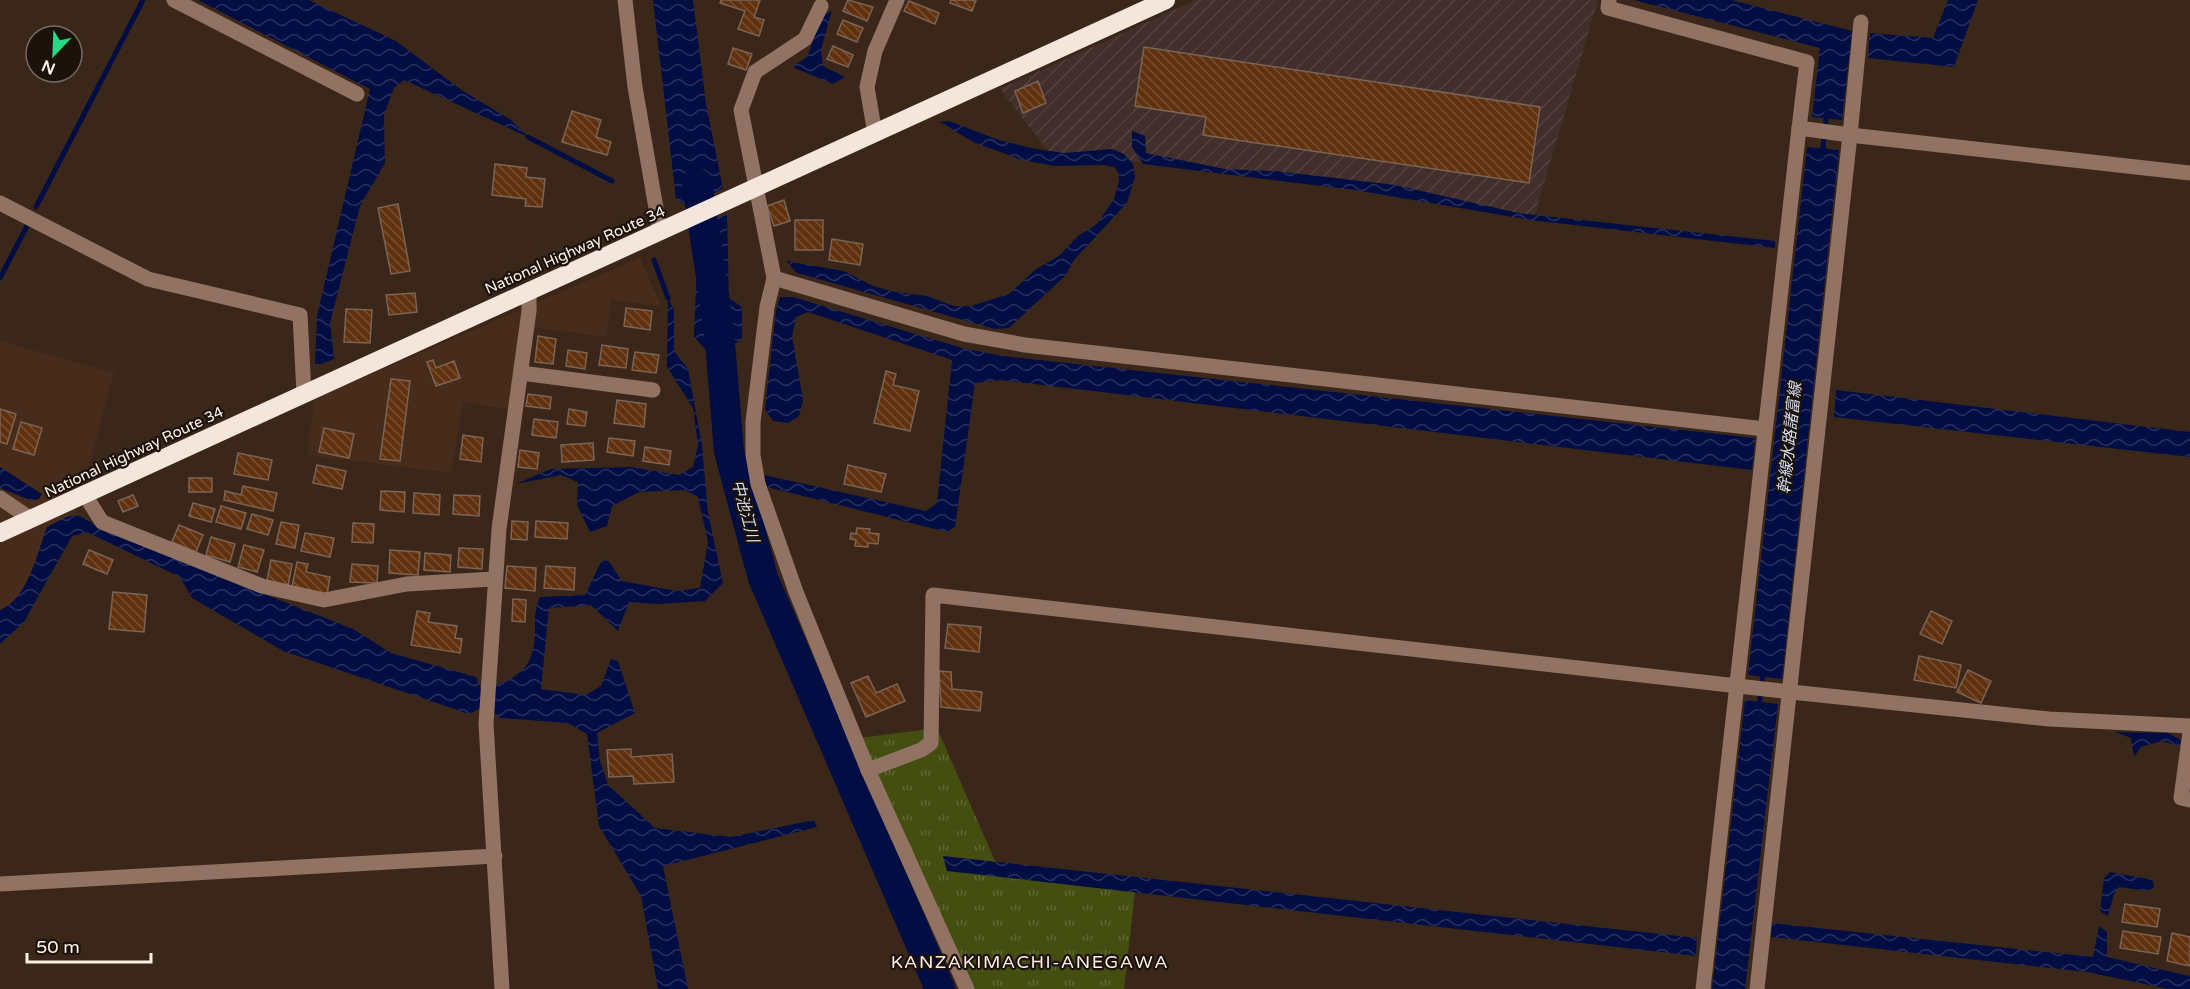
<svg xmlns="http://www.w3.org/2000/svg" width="2190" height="989" font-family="'Varela Round','Noto Sans JP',sans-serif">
  <defs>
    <pattern id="industrial-furrows" width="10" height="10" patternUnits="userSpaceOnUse" patternTransform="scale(1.5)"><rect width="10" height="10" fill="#422e2b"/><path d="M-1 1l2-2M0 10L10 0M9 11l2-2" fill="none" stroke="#554240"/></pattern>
    <pattern id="grass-tufts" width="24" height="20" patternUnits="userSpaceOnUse" patternTransform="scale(1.5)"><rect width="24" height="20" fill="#434e10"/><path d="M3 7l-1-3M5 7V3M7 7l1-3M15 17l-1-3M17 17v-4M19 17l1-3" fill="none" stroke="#5f6833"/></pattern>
    <pattern id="water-waves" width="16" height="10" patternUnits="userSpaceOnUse" patternTransform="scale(1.5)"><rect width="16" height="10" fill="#020d43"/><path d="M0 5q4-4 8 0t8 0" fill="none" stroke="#28315e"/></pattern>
    <pattern id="building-back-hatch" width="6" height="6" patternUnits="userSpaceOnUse" patternTransform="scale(1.5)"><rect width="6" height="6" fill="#60310e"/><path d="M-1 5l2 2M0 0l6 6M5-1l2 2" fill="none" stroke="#784f31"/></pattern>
  </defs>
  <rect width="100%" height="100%" fill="#3b2719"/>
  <g fill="#472c1b">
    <polygon points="640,258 661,306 611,300 606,337 523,326 512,410 463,401 451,473 308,455 314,399"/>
    <polygon points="0,341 114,373 72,527 0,625"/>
  </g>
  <polygon fill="url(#industrial-furrows)" points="1196,0 1598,0 1534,217 1157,162 1055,160 1000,89"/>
  <polygon fill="url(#grass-tufts)" points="937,728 1002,877 1135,892 1124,989 960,989 852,739"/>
  <g fill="url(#water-waves)">
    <polygon points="198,0 309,0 396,41 460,89 511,120 528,137 404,80 394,88 384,115 385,163 360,206 330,323 334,359 315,366 317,316 370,89"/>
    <polygon points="653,0 693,0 706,104 723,188 689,207 676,199"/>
    <polygon points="1634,0 1732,0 1852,31 1842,120 1812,117 1820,48"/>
    <polygon points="1948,0 1978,0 1954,67 1868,58 1870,33 1933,38"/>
    <polygon points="832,10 821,50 823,66 845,77 833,84 792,67 807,57 822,17"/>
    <polygon points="949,121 999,140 1036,149 1064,153 1112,149 1124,154 1133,164 1135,177 1127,203 1074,260 1065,276 1009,328 995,329 797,273 786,261 844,271 873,286 895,292 927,296 954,306 971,306 1009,294 1036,269 1059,256 1078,236 1097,224 1114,199 1119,181 1118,172 1114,167 1104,165 1055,166 1022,160 973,142 940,122"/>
    <polygon points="1132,131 1145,136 1146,153 1225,169 1275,171 1395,185 1518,213 1775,241 1775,248 1530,220 1354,190 1143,164 1132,147"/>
    <polygon points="1807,147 1839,150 1782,679 1748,675"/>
    <polygon points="727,214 729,298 742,307 742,341 706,350 694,337 697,265 692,230"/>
    <polygon points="780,297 793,297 962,348 1003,356 1755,438 1752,470 1001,380 975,383 955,527 947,532 767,487 764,475 926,511 937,503 952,360 808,312 796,317 792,337 803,399 799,416 788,423 773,421 765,409 776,310"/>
    <path d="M 668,298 L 674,310 L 674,351 L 688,369 L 702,445 L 708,513 L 723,583 L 705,601 L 658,604 L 629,602 L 618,631 L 591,605 L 549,608 L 541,689 L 586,695 L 601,686 L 611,659 L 618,661 L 635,713 L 597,733 L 600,761 L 608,785 L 655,828 L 731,837 L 814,820 L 817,827 L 663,866 L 688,989 L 658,989 L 641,896 L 599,826 L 587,734 L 568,723 L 500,718 L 489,710 L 479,709 L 469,714 L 283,651 L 192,598 L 180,577 L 87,532 L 72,536 L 24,622 L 0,644 L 0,610 C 28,599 37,553 47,527 C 73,514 75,509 99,529 L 353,629 L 391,653 L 476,677 L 482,691 C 514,678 533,674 535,634 C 535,619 534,611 540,597 L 585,595 L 601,562 L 607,559 L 622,581 L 676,591 L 700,588 L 708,542 L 698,497 L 685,490 L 639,492 L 612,506 L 607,526 L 590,532 L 577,505 L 578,482 L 561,475 L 516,484 L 551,469 L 630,467 L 679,475 L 693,467 L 698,445 L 693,408 L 667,367 Z"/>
    <polygon points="1836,390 2190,432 2190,457 1834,417"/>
    <polygon points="0,467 42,494 39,499 32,501 0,488"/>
    <polygon points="1745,700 1778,704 1745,989 1712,989"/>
    <polygon points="2115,732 2168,733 2181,740 2179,746 2162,741 2141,747 2134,757 2131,738"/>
    <polygon points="943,856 1697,938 1696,956 947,871"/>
    <polygon points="2110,872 2153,880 2154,888 2145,891 2119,887 2114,894 2108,916 2100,911 2104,878"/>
    <polygon points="1772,923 2093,957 2099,926 2107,932 2107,957 2190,976 2190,989 2168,989 2087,972 1771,937"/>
  </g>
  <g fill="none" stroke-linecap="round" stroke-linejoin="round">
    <g stroke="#020d43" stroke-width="5">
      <polyline points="528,137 612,181"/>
      <polyline points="1822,156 1827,111"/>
      <polyline points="36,207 143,0"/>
      <polyline points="654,260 668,298"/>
      <polyline points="0,278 27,226"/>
      <polyline points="1759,707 1763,672"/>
    </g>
    <polyline stroke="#020d43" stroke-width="30" points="697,183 719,331 729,451 763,578 940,989"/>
  </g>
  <g fill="url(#building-back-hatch)" stroke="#7c6455" stroke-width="1.5">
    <polygon points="721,0 760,0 754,17 764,20 759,36 738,29 745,11 720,3"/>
    <polygon points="848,0 873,7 867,21 843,11"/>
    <polygon points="951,0 976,0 972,11 950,3"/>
    <polygon points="909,1 939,13 935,24 904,11"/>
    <polygon points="843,20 863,28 857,42 837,34"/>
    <polygon points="833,46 853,55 848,67 827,59"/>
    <polygon points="1144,47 1540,107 1529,183 1203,135 1206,117 1135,106"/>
    <polygon points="733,48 752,54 746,70 728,64"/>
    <polygon points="1038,81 1046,103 1023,113 1015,91"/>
    <polygon points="572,111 601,120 596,137 611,142 607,155 562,142"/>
    <polygon points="495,164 527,168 526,177 545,179 542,207 525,206 526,199 492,195"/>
    <polygon points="784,200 790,221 774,226 767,206"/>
    <polygon points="398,204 410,271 391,274 378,208"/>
    <rect x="795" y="220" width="28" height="30"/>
    <polygon points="832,239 863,244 860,265 829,260"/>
    <polygon points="415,293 417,312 389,315 386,295"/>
    <polygon points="626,308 652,311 650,330 624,326"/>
    <polygon points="346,309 372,310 370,343 344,342"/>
    <polygon points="538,336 556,339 553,364 535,362"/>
    <polygon points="602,345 628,349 626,368 599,365"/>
    <polygon points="568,350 587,353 585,369 566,366"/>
    <polygon points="635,352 659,355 656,373 632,370"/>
    <polygon points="433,360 436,368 454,361 460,378 436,386 427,362"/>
    <polygon points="886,371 896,374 893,385 919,391 910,431 874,423"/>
    <polygon points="391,379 410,381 400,461 380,459"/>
    <polygon points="528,394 551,397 550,409 526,406"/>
    <polygon points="617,400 646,404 644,427 614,423"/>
    <polygon points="0,409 16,414 7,444 0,442"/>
    <polygon points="569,409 587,412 585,426 567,424"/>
    <polygon points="534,419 558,422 556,438 532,435"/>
    <polygon points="21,422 42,428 34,455 13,449"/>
    <polygon points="324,428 354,434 349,458 319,452"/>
    <polygon points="463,435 483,438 481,462 460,459"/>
    <polygon points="609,438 635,441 633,456 607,452"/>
    <polygon points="593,443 594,460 562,462 561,445"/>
    <polygon points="645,447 671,451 669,465 643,461"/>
    <polygon points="520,450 539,453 537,469 518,467"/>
    <polygon points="238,453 272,460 268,480 234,474"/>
    <polygon points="317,465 346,471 342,489 313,483"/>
    <polygon points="848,465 886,474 881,492 844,484"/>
    <rect x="189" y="478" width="23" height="14"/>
    <polygon points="243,486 277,493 273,511 224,500 225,491 241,495"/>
    <polygon points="381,491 405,492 404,512 380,510"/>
    <polygon points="414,493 440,495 439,515 413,513"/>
    <polygon points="133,495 138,506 123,512 118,501"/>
    <polygon points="454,495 480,496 479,516 453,514"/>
    <polygon points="193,503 215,509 211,522 189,516"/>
    <polygon points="221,506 246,513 241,529 216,522"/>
    <polygon points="252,514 273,520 268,535 247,529"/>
    <polygon points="512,521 528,522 527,540 511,539"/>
    <polygon points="536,521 568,523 567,539 535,537"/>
    <polygon points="281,522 299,525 295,548 276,544"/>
    <polygon points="353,523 374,524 373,543 352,542"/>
    <polygon points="179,525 203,535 196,552 172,542"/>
    <polygon points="857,528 870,529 869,533 879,534 878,544 868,543 868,547 855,546 856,540 850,539 851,533 856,534"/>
    <polygon points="305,533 334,538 330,557 301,551"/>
    <polygon points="211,537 235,544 230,562 206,555"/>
    <polygon points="244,545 264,550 257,572 238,567"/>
    <polygon points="459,548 483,549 482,569 458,567"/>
    <polygon points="89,550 113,560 107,574 83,564"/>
    <polygon points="390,550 420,552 418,575 389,573"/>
    <polygon points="425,553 451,555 450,572 424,570"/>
    <polygon points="271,560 292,564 288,586 267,581"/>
    <polygon points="297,562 308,564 306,572 330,577 327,594 292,587"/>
    <polygon points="352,564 378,566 377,583 350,582"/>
    <polygon points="507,566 536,568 535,591 505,588"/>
    <polygon points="546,566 575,568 574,590 544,588"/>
    <polygon points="113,592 147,595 144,632 109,629"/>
    <polygon points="513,599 526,600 525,622 512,621"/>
    <polygon points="417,611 430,613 428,622 457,626 455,638 462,639 460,653 411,645"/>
    <polygon points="1931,611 1952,621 1942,644 1920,634"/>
    <polygon points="948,624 981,627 979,652 945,648"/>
    <polygon points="1919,656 1961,665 1956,688 1914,680"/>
    <polygon points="1968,670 1991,681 1981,703 1957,692"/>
    <polygon points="939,671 951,672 952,689 982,692 980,711 941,707"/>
    <polygon points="868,676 876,693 897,684 905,701 866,717 851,683"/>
    <polygon points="631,749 631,757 672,754 674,782 634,784 633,776 609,777 607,750"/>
    <polygon points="2125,904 2160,909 2157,927 2122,922"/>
    <polygon points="2123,931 2161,937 2158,954 2120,948"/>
    <polygon points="2172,933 2190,937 2190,966 2167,961"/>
  </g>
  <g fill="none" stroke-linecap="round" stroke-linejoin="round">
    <g stroke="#927363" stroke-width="15">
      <polyline points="174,0 357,94"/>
      <polyline points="625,0 635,87 660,231"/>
      <polyline points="1609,0 1608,8 1807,62 1799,128 1850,135 1757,989"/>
      <polyline points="821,6 805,39 755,72 741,110 774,278 767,307 753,422 753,455 758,484 796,592 868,770 967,989"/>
      <polyline points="1861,22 1850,135 2190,173"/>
      <polyline points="875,134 867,87 875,51 897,0"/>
      <polyline points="0,203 148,279 300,315 304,394"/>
      <polyline points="774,278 964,334 1025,345 1765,429"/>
      <polyline points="521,373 653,390"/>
      <polyline points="85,495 102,522 262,586 324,600 407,584 494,579"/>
      <polyline points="0,498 31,519"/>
      <polyline points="2190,732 2181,798 2190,800"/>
      <polyline points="868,770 921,750 931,743 933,595 1791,692 2049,719 2190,726"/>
      <polyline points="0,884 495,856"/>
      <polyline points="502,989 486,724 499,529 529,311 529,290"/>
      <polyline points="1703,989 1799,128"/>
    </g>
    <polyline stroke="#f4e5dd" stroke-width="18" points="0,533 1166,0"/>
  </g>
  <g text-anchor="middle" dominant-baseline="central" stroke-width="4.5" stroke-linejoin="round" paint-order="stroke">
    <g font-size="15" fill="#fff0e8" stroke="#1b120c">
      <text transform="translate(575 250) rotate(-24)">National Highway Route 34</text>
      <text transform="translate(134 452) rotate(-25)">National Highway Route 34</text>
    </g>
    <g font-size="16" font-style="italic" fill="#d5def0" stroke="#1b120c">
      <text transform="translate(1790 438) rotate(-84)">幹線水路諸富線</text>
      <text transform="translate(745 511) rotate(75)">中池江川</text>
    </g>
    <g font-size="18" letter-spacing="1.5" fill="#fff0e8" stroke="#1b120c">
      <text x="1030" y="962">KANZAKIMACHI-ANEGAWA</text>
    </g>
  </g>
  <g transform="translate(54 54) rotate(203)"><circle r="28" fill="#1b120c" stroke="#766b64" stroke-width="1.5"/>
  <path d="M0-4.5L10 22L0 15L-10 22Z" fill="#2ad884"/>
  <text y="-9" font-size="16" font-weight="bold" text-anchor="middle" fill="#fff0e8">N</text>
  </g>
  <path d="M27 953v9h124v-9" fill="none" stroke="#fff0e8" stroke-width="3"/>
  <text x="36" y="953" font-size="18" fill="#fff0e8" stroke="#1b120c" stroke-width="4.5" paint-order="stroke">50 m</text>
</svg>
